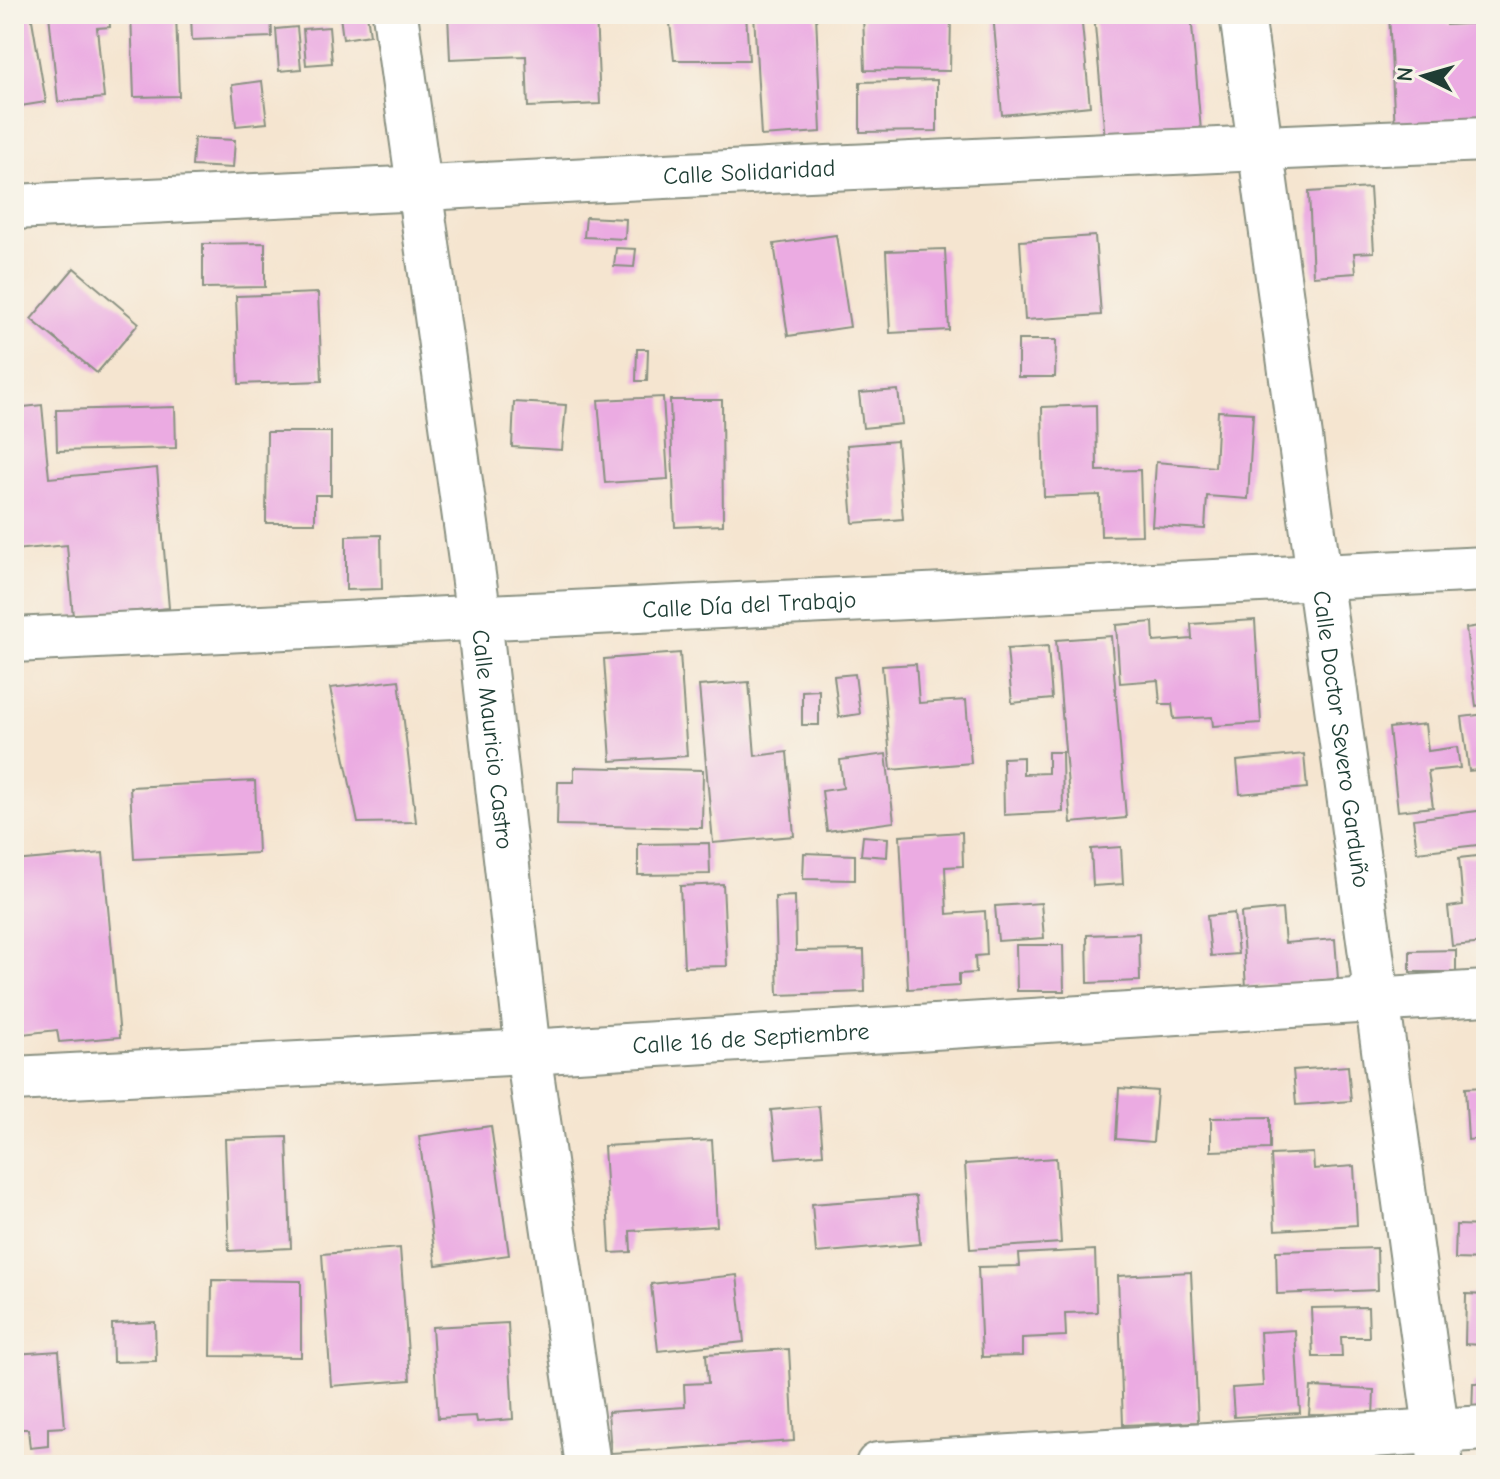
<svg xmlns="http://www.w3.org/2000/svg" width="1500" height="1479" font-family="'Comic Neue',sans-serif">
  <rect width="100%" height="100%" fill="#f7f3e8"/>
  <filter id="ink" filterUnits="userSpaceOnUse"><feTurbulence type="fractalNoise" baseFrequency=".0125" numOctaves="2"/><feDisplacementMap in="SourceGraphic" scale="16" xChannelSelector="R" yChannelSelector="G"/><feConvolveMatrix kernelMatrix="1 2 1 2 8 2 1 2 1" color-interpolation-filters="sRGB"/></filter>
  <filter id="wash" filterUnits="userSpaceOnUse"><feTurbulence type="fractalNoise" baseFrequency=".006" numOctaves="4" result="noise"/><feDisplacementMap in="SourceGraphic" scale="32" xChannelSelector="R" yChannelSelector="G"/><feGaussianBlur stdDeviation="1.8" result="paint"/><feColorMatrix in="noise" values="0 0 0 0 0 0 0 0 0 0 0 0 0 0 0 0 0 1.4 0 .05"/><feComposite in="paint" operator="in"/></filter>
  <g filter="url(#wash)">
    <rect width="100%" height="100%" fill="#f5e5d0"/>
    <g id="blocks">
      <g fill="#ebabe2">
        <polygon points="14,14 31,14 46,102 14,107"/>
        <polygon points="49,14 109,14 110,27 97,28 104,98 58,102"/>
        <polygon points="131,14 176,14 179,96 134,97"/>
        <polygon points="191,14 271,14 272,37 192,40"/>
        <polygon points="293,14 367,14 370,35 343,39 340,16 294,22"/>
        <polygon points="448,14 596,14 600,104 528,107 526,56 450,59"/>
        <polygon points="669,14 746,14 749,60 674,60"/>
        <polygon points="754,14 816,14 821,132 761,136"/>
        <polygon points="863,14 951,14 950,71 865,70"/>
        <polygon points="993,14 1081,14 1090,106 1002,115"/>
        <polygon points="1094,14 1191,14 1201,131 1105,139"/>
        <polygon points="1389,14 1446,14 1446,25 1486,23 1486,126 1395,130"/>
        <polygon points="297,27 301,69 279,71 276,29"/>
        <polygon points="329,27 332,63 306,65 303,29"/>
        <polygon points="937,80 937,131 860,132 860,82"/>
        <polygon points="262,81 267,123 236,126 232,85"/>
        <polygon points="194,138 235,140 233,168 192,166"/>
        <polygon points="1370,188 1374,252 1354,253 1356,273 1313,276 1309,192"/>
        <polygon points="586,217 626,219 625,239 584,237"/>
        <polygon points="836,235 850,327 788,336 774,244"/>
        <polygon points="1095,236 1101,315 1025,320 1020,241"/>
        <polygon points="265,243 265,287 203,288 203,244"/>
        <polygon points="616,248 636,249 634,267 614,266"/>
        <polygon points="945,249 949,330 890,333 886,251"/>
        <polygon points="74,268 139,323 97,373 31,319"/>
        <polygon points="318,293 322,381 239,384 236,296"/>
        <polygon points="1018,340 1056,340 1055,377 1018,377"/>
        <polygon points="637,349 648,349 647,381 636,381"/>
        <polygon points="898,390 902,424 863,428 859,393"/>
        <polygon points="663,397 668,479 605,483 598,400"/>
        <polygon points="670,400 722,400 723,525 675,527"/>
        <polygon points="514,402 566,405 562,450 512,447"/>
        <polygon points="42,405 49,478 157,468 169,608 73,617 67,545 14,550 14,408"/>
        <polygon points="1096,405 1097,471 1140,470 1142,535 1101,536 1100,495 1044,497 1042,407"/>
        <polygon points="175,407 176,448 57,451 56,410"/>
        <polygon points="1218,411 1253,413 1248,499 1207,496 1205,529 1152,526 1156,462 1215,467"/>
        <polygon points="267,432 331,432 331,495 315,495 315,523 266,523"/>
        <polygon points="897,441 903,519 853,523 847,445"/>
        <polygon points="381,535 382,589 346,590 346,536"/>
        <polygon points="1255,620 1261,723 1213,726 1212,717 1174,719 1172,704 1160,704 1158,680 1120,683 1116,625 1153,622 1154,642 1192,639 1191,624"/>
        <polygon points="1486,625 1486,704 1476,706 1466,628"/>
        <polygon points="1111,636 1126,818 1071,823 1056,640"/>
        <polygon points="1048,646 1052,699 1012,703 1007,649"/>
        <polygon points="680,653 687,756 611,761 604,659"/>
        <polygon points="916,664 919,703 966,700 971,763 891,770 882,666"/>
        <polygon points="855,674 860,714 839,717 834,676"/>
        <polygon points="399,680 416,822 358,823 330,688"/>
        <polygon points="749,682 755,756 787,752 794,836 713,843 699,686"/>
        <polygon points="819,690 819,725 802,725 802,691"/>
        <polygon points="1486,714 1486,769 1469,771 1462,717"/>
        <polygon points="1425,724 1428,751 1457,747 1460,768 1428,771 1433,807 1398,811 1389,728"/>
        <polygon points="1048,752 1062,752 1063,812 1004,815 1003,758 1023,757 1023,774 1048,773"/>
        <polygon points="886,754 894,822 827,831 822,791 843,788 840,760"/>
        <polygon points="1304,754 1307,788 1240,794 1237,761"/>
        <polygon points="574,767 703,770 702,828 557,825 558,782 574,782"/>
        <polygon points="255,781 258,853 134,859 130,787"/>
        <polygon points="1486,810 1486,844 1417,852 1413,819"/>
        <polygon points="962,832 963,866 945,867 947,914 985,911 987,955 975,956 976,973 959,974 959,986 908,989 900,836"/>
        <polygon points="863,836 888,838 887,857 861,855"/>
        <polygon points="709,843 710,874 638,875 638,844"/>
        <polygon points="1121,847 1123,884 1093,886 1091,849"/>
        <polygon points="103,853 120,1037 59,1042 57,1030 14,1035 14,861"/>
        <polygon points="804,853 855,855 855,880 803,879"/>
        <polygon points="1486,855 1486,943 1452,946 1448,907 1463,905 1459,858"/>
        <polygon points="723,884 727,966 684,967 680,886"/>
        <polygon points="795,896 796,951 864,950 865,992 778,995 775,897"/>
        <polygon points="1041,903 1044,938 998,941 995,906"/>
        <polygon points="1282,909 1285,943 1335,939 1338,979 1246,987 1241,913"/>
        <polygon points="1234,913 1238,954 1211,956 1207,916"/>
        <polygon points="1139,933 1140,981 1088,983 1087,935"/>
        <polygon points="1016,945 1063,945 1064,991 1017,991"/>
        <polygon points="1456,950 1456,972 1410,972 1410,951"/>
        <polygon points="1348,1066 1351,1101 1296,1105 1293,1070"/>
        <polygon points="1486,1087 1486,1138 1468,1140 1465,1088"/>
        <polygon points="1119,1088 1157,1091 1153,1142 1116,1139"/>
        <polygon points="819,1106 823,1154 776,1158 771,1110"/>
        <polygon points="1270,1117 1270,1149 1211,1151 1211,1118"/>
        <polygon points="491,1126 509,1255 436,1265 419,1136"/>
        <polygon points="287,1137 291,1248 229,1251 225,1139"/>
        <polygon points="712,1140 717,1226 630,1231 631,1252 610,1253 604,1146"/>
        <polygon points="1313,1153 1314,1169 1354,1166 1357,1225 1275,1230 1271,1155"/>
        <polygon points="1056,1158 1061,1243 970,1249 965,1164"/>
        <polygon points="916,1196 920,1244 816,1253 812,1204"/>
        <polygon points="1456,1225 1486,1226 1486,1260 1455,1259"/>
        <polygon points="400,1248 410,1380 331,1386 322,1254"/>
        <polygon points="1377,1248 1378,1290 1277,1294 1276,1251"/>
        <polygon points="1095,1250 1097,1312 1065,1313 1066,1336 1022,1338 1022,1356 982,1357 978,1267 1020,1266 1019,1254"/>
        <polygon points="1191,1272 1198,1422 1123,1425 1118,1276"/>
        <polygon points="737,1275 744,1342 658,1351 651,1284"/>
        <polygon points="212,1280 301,1281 301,1357 211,1356"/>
        <polygon points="1466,1294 1486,1295 1486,1319 1482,1319 1481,1345 1465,1344"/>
        <polygon points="1368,1307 1369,1337 1341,1337 1342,1357 1313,1357 1311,1308"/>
        <polygon points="155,1322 156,1361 113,1362 112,1324"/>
        <polygon points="508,1323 513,1419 477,1422 476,1416 438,1418 432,1327"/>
        <polygon points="1295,1330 1300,1413 1234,1417 1232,1388 1263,1386 1260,1332"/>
        <polygon points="789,1349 794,1441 611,1453 608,1412 685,1407 684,1384 708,1383 706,1354"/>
        <polygon points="59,1351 65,1427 48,1428 48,1446 30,1448 28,1429 14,1429 14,1354"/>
        <polygon points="1473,1383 1486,1383 1486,1416 1472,1416"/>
        <polygon points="1311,1387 1374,1390 1373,1419 1309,1415"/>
      </g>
    </g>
  </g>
  <g filter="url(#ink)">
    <use href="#blocks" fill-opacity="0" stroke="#8a9182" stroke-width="2"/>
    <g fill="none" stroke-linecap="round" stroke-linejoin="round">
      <defs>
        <g id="street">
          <path id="s1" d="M 395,14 L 479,618 L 528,1052 L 588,1465"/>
          <path id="s2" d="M 1242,14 L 1441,1465"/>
          <path id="s3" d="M 14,207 C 505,186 995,157 1486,139"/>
          <path id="s4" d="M 14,640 L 1486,569"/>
          <path id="s5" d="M 14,1079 L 528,1052 L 1486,993"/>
          <polyline points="878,1465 1486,1428"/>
        </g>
      </defs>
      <use href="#street" stroke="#8a9182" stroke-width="48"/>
      <use href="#street" stroke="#fff" stroke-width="44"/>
    </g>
  </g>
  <g text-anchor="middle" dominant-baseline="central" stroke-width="6" stroke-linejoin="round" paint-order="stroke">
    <g font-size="24" fill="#1f3d34" stroke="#f7f3e8">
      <text stroke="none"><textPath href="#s3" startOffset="736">Calle Solidaridad</textPath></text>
      <text stroke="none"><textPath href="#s4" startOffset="736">Calle Día del Trabajo</textPath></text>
      <text stroke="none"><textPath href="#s1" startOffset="732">Calle Mauricio Castro</textPath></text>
      <text stroke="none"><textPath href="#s2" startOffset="732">Calle Doctor Severo Garduño</textPath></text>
      <text stroke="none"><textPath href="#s5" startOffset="738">Calle 16 de Septiembre</textPath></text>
    </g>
  </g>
  <rect width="1500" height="1479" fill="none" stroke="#f7f3e8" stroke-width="48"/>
  <g transform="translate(1424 76) rotate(275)" stroke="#f7f3e8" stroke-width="6" paint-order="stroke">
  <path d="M0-6L14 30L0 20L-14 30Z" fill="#1f3d34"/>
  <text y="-12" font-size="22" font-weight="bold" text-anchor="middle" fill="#1f3d34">N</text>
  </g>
</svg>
